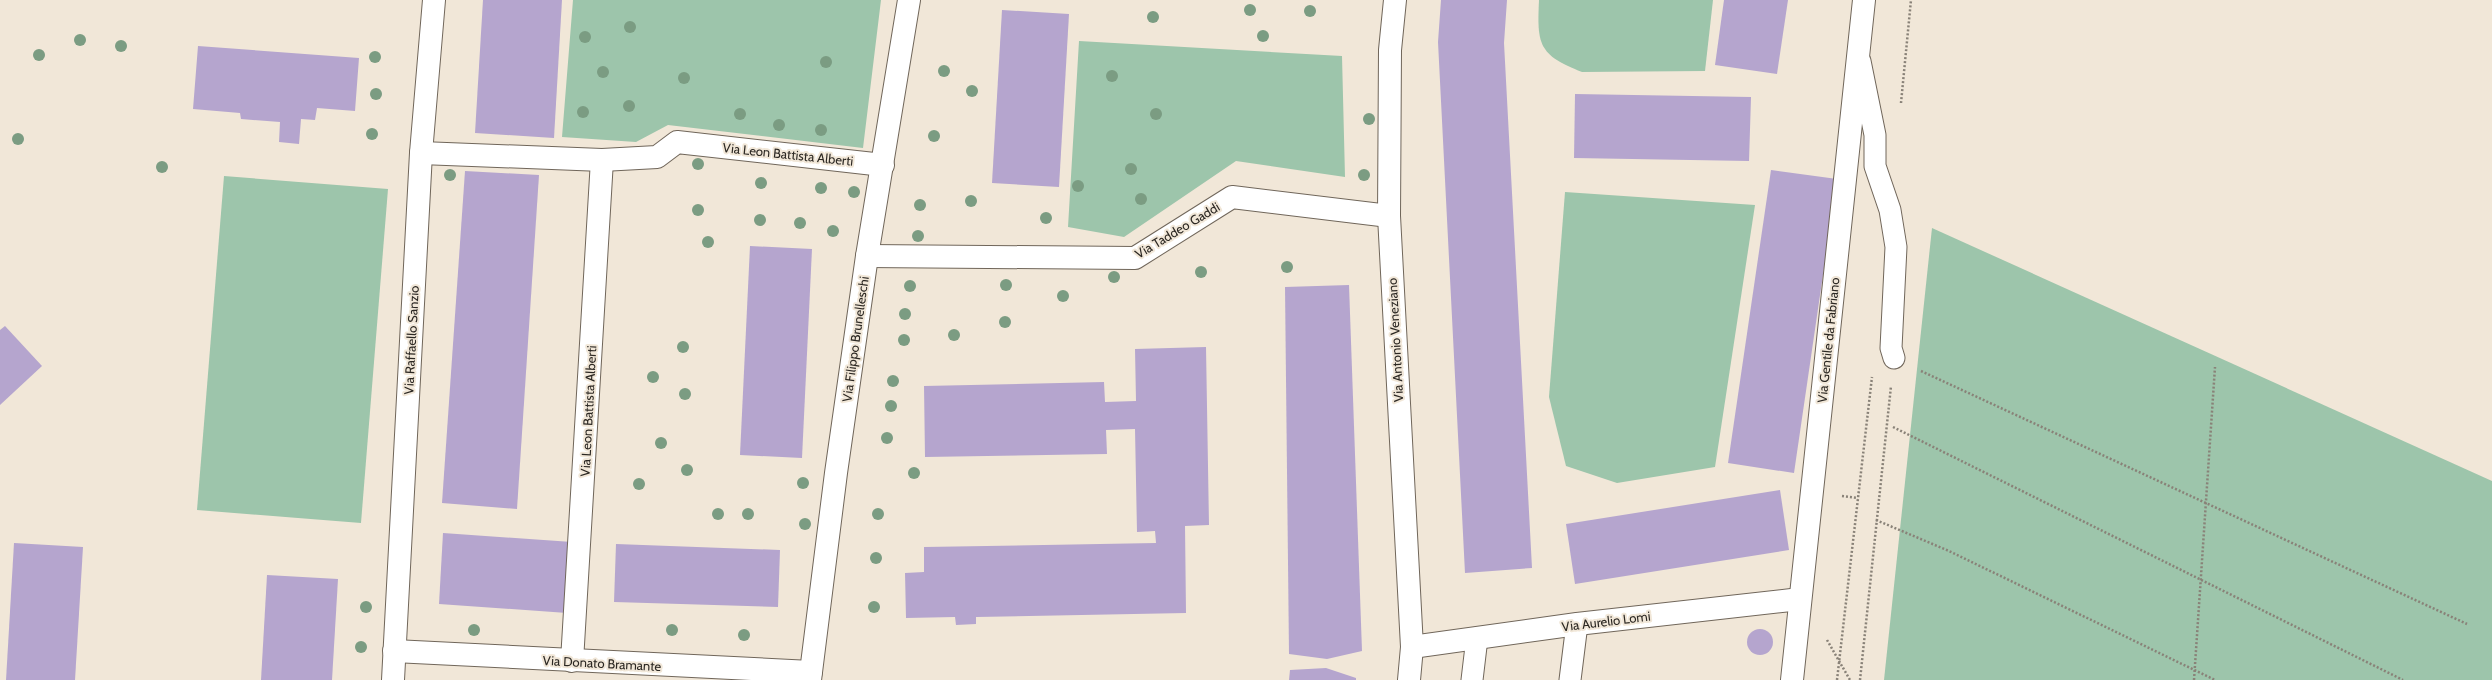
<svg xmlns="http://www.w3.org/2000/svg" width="2492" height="680" font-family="Cabin,sans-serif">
  <rect width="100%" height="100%" fill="#f1e7d8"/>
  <g fill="#9dc5ab">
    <polygon points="573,0 881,0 863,148 668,125 636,142 562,137"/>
    <path d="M 1539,0 L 1713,0 L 1705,71 L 1582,72 C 1538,55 1537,44 1539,0 Z"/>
    <polygon points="1079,41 1342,56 1345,177 1236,161 1124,237 1068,227"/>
    <polygon points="224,176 388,189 361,523 197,510"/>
    <polygon points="1565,192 1755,205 1715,467 1617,483 1566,466 1549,397"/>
    <polygon points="1932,228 2492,481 2492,680 1884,680"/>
  </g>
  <g fill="#b5a5ce">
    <polygon points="483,0 562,0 554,138 475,133"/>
    <polygon points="1441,0 1507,0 1504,43 1532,568 1465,573 1438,42"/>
    <polygon points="1724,0 1788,0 1777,74 1715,65"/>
    <polygon points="1002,10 1069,14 1059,187 992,183"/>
    <polygon points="198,46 359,58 355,111 317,108 315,120 301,119 299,144 279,142 280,122 241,119 240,113 193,109"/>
    <polygon points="1575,94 1751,97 1749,161 1574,158"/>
    <polygon points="1771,170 1837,179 1794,473 1728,463"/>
    <polygon points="465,171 539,175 517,509 442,503"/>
    <polygon points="750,246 812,249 802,458 740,455"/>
    <polygon points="1349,285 1362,651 1327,659 1289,654 1285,287"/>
    <polygon points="5,326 42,366 0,405 0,330"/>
    <polygon points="1206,347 1209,525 1185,526 1186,613 976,617 976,624 956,625 955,617 906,618 905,573 924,572 924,547 1156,543 1155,531 1137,532 1135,429 1106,430 1107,454 925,457 924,386 1104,382 1105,402 1136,401 1135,349"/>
    <polygon points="1780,490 1789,550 1575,584 1566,524"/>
    <polygon points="443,533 572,542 567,613 439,604"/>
    <polygon points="14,543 83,547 75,680 6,680"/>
    <polygon points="616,544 780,550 778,607 614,602"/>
    <polygon points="267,575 338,579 332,680 261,680"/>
    <circle cx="1760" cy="642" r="13"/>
    <polygon points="1326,668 1356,678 1356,680 1289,680 1290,670"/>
  </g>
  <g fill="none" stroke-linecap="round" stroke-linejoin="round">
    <defs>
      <g id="service">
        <polyline points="1860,61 1875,135 1875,166 1890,210 1896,247 1891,348 1894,358"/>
        <polyline points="1472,680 1477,638"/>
        <polyline points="1570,680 1577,624"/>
      </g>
      <g id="minor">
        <polyline points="1395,0 1390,50 1389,216 1412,647 1409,680"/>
        <polyline points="421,153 602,160 657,157 677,142 883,165"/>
        <polyline points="867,256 1135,258 1232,197 1389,216"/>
        <polyline points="1412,647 1577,624 1800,599"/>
        <polyline points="394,651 811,672"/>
        <polyline points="572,661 602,160"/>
        <polyline points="393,680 421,153 434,0"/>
        <polyline points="810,680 836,473 867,256 909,0"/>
        <polyline points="1792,680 1864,0"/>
      </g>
    </defs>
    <use href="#service" stroke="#70665a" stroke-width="23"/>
    <use href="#minor" stroke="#70665a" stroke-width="24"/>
    <g stroke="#898278" stroke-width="2.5" stroke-dasharray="2 2" stroke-linecap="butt">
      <polyline points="1901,103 1911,0"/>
      <polyline points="1921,371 2467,624"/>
      <polyline points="1893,427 2403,680"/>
      <polyline points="1842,496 1858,498"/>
      <polyline points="1876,520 1949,551 2215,680"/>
      <polyline points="1827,640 1850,680"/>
      <polyline points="1837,680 1872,377"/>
      <polyline points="1860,680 1891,386"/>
      <polyline points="2194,680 2215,367"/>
    </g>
    <use href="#service" stroke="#fff" stroke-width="21"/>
    <use href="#minor" stroke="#fff" stroke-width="22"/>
  </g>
  <g fill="#7b9c82">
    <circle cx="1250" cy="10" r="6"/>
    <circle cx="1310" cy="11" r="6"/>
    <circle cx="1153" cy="17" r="6"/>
    <circle cx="630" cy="27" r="6"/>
    <circle cx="1263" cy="36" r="6"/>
    <circle cx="585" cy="37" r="6"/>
    <circle cx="80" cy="40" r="6"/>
    <circle cx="121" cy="46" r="6"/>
    <circle cx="39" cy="55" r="6"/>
    <circle cx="375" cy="57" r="6"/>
    <circle cx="826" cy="62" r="6"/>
    <circle cx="944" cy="71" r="6"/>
    <circle cx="603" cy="72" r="6"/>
    <circle cx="1112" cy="76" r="6"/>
    <circle cx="684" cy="78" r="6"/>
    <circle cx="972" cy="91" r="6"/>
    <circle cx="376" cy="94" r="6"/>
    <circle cx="629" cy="106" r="6"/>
    <circle cx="583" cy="112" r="6"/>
    <circle cx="740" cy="114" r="6"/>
    <circle cx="1156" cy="114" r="6"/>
    <circle cx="1369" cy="119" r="6"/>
    <circle cx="779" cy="125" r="6"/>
    <circle cx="821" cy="130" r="6"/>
    <circle cx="372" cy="134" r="6"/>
    <circle cx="934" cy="136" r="6"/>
    <circle cx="18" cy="139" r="6"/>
    <circle cx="698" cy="164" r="6"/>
    <circle cx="162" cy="167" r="6"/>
    <circle cx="1131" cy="169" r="6"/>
    <circle cx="450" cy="175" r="6"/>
    <circle cx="1364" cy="175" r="6"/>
    <circle cx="761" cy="183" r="6"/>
    <circle cx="1078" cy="186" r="6"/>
    <circle cx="821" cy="188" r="6"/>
    <circle cx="854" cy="192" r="6"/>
    <circle cx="1141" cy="199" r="6"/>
    <circle cx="971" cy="201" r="6"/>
    <circle cx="920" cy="205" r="6"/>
    <circle cx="698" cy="210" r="6"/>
    <circle cx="1046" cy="218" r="6"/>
    <circle cx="760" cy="220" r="6"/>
    <circle cx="800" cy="223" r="6"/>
    <circle cx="833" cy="231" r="6"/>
    <circle cx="918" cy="236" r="6"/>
    <circle cx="708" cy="242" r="6"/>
    <circle cx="1287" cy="267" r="6"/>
    <circle cx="1201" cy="272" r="6"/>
    <circle cx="1114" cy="277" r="6"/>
    <circle cx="1006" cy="285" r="6"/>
    <circle cx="910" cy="286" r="6"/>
    <circle cx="1063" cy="296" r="6"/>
    <circle cx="905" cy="314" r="6"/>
    <circle cx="1005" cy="322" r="6"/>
    <circle cx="954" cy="335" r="6"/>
    <circle cx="904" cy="340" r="6"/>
    <circle cx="683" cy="347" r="6"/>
    <circle cx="653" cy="377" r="6"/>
    <circle cx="893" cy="381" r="6"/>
    <circle cx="685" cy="394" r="6"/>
    <circle cx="891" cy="406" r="6"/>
    <circle cx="887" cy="438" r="6"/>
    <circle cx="661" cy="443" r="6"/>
    <circle cx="687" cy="470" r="6"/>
    <circle cx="914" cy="473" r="6"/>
    <circle cx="803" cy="483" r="6"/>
    <circle cx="639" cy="484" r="6"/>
    <circle cx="718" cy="514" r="6"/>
    <circle cx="748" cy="514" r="6"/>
    <circle cx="878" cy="514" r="6"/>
    <circle cx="805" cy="524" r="6"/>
    <circle cx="876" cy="558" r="6"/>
    <circle cx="366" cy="607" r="6"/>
    <circle cx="874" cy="607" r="6"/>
    <circle cx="474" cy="630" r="6"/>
    <circle cx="672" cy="630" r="6"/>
    <circle cx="744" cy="635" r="6"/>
    <circle cx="361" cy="647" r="6"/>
  </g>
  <g text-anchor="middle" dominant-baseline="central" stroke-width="4" stroke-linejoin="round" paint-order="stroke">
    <g font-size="13" fill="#2c2823" stroke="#f1e7d8">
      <text transform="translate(788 154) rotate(6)">Via Leon Battista Alberti</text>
      <text transform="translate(1177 230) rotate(-31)">Via Taddeo Gaddi</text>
      <text transform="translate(855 339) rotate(-82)">Via Filippo Brunelleschi</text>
      <text transform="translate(411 340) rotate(-87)">Via Raffaello Sanzio</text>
      <text transform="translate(1395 340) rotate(-93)">Via Antonio Veneziano</text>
      <text transform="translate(1828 340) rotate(-84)">Via Gentile da Fabriano</text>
      <text transform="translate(588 411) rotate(-87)">Via Leon Battista Alberti</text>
      <text transform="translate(1606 621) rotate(-7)">Via Aurelio Lomi</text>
      <text transform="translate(602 663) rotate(3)">Via Donato Bramante</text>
    </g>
  </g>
</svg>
